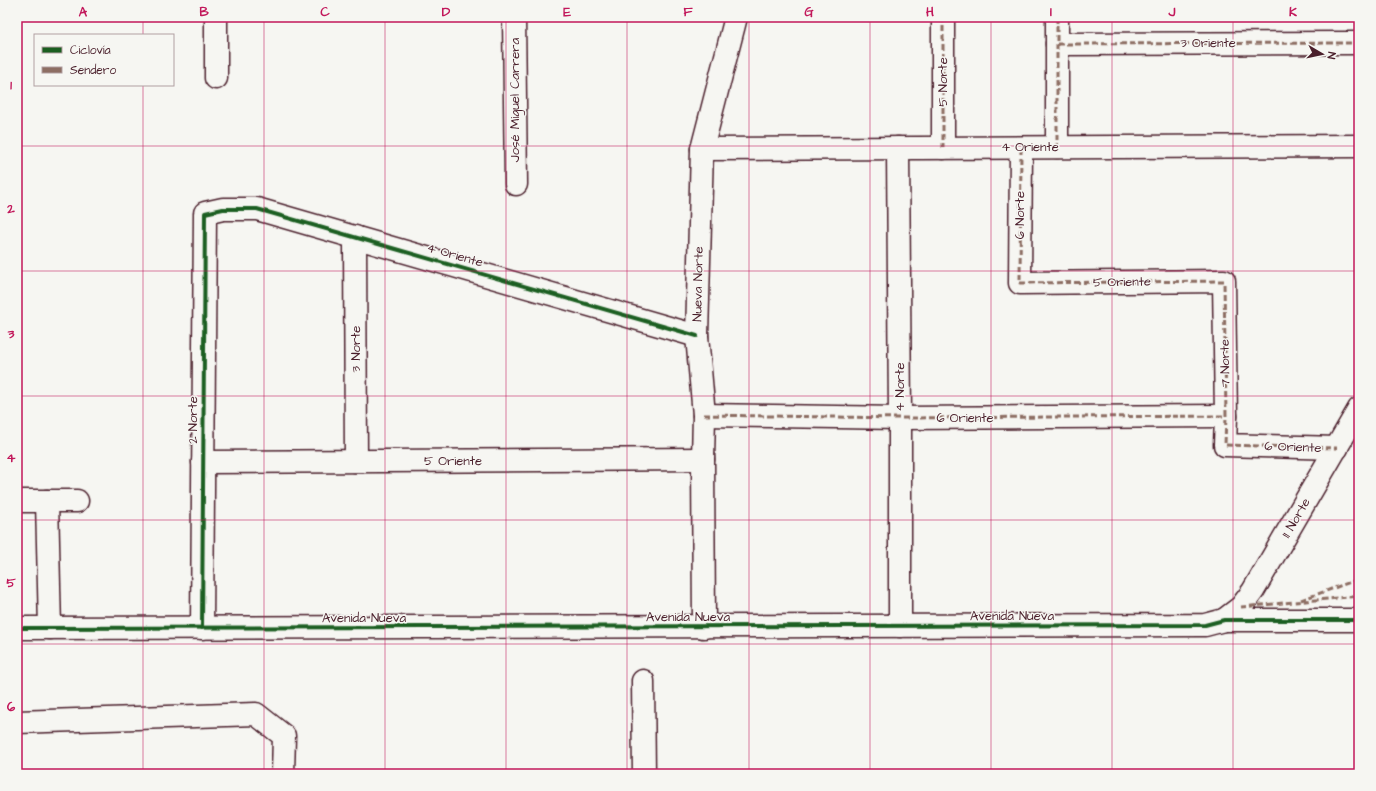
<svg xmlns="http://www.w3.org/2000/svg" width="1376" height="791" font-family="'Architects Daughter',sans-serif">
  <rect width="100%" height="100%" fill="#f6f6f2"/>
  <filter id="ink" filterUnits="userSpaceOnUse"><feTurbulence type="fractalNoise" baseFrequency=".025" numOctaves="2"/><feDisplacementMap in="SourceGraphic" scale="8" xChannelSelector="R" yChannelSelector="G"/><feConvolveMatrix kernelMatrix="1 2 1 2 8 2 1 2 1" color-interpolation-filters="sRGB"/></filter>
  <g filter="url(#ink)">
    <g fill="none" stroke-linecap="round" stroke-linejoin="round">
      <defs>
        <g id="minor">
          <polyline points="216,17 216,78"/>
          <polyline points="514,17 516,184"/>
          <polyline points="943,17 943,148"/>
          <polyline points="1057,17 1057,147"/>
          <polyline points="1057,44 1359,43"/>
          <polyline points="898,148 900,418 900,626"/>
          <polyline points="1021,148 1020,283 1224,281 1226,416 1225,445 1337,448"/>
          <polyline points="702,149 1359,146"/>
          <polyline points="355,237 356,461"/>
          <polyline points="704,415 900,418 1226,416"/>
          <polyline points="203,462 703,459"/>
          <polyline points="17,501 77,501"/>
          <polyline points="47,501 50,628"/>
          <polyline points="1224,620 1241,607 1253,591 1359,409"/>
          <polyline points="704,627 703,459 704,415 697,336 702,149 736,17"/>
          <polyline points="17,628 1205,625 1224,620 1359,620"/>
          <polyline points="202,628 205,213 223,209 257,209 697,336"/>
          <polyline points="643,681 644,774"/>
          <polyline points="17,722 256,714 284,736 283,774"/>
        </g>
      </defs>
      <use href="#minor" stroke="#4a1f2b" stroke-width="25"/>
      <use href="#minor" stroke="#f6f6f2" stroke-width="22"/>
      <g stroke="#8d6e63" stroke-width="3" stroke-dasharray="6 3" stroke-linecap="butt">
        <polyline points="943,17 943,148"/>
        <polyline points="1057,17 1057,147"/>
        <polyline points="1057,44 1359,43"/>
        <polyline points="1021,148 1020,283 1224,281 1226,416 1225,445 1337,448"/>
        <polyline points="704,415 900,418 1226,416"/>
        <polyline points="1301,600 1359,579"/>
        <polyline points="1241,607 1359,596"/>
      </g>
      <defs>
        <g id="cycleway">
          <polyline points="17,628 1205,625 1224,620 1359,620"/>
          <polyline points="202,628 205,213 223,209 257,209 697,336"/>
        </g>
      </defs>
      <use href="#cycleway" stroke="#f6f6f2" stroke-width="6"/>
      <use href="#cycleway" stroke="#1b5e20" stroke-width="4"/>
    </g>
  </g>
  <path fill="none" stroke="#c2185b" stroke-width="1" stroke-opacity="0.55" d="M 143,17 L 143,35M 264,17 L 264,774M 385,17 L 385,774M 506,17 L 506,774M 627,17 L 627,774M 749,17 L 749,774M 870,17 L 870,774M 991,17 L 991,774M 1112,17 L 1112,774M 1233,17 L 1233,774M 143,85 L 143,774M 17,146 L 1359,146M 17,271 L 1359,271M 17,396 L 1359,396M 17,520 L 1359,520M 17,644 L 1359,644"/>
  <g text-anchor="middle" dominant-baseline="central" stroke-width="3" stroke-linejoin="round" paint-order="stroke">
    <g font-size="13" fill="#4a1f2b" stroke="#f6f6f2">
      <text x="1208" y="43">3 Oriente</text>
      <text transform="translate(943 82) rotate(-90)">5 Norte</text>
      <text transform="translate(515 100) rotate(-90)">José Miguel Carrera</text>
      <text x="1030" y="147">4 Oriente</text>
      <text transform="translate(1020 215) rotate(-90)">6 Norte</text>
      <text transform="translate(455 255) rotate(16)">4 Oriente</text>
      <text transform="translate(1122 282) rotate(-1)">5 Oriente</text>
      <text transform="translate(698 284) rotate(-89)">Nueva Norte</text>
      <text transform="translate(356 349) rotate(-90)">3 Norte</text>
      <text transform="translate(1225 363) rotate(-91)">7 Norte</text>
      <text transform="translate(900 387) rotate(-90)">4 Norte</text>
      <text x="965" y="418">6 Oriente</text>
      <text transform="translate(193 420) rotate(-90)">2 Norte</text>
      <text transform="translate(1293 447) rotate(2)">6 Oriente</text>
      <text x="453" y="461">5 Oriente</text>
      <text transform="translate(1296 518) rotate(-60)">11 Norte</text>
      <text x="1012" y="616">Avenida Nueva</text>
      <text x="688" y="617">Avenida Nueva</text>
      <text x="364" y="618">Avenida Nueva</text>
    </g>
  </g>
  <rect width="1376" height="791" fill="none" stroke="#f6f6f2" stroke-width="44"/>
  <rect x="34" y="34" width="140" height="52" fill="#f6f6f2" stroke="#b1a0a2"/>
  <rect x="42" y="47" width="20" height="6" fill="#1b5e20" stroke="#b1a0a2"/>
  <text x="70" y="54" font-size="12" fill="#4a1f2b">Ciclovía</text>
  <rect x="42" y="67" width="20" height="6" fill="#8d6e63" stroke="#b1a0a2"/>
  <text x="70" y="74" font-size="12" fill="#4a1f2b">Sendero</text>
  <g transform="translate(1322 54) rotate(99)" stroke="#f6f6f2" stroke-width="3" paint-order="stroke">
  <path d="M0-3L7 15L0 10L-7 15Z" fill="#4a1f2b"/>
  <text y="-6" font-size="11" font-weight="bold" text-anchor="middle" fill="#4a1f2b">N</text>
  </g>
  <rect x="22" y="22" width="1332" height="747" fill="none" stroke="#c2185b" stroke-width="1.5"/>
  <g font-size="13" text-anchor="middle" font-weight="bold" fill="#c2185b">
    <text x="83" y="16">A</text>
    <text x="204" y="16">B</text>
    <text x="325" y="16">C</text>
    <text x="446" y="16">D</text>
    <text x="567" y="16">E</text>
    <text x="688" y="16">F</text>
    <text x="809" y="16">G</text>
    <text x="930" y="16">H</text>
    <text x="1051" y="16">I</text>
    <text x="1172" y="16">J</text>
    <text x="1293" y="16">K</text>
    <text x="11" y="89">1</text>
    <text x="11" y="213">2</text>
    <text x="11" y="338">3</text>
    <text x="11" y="462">4</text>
    <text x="11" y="587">5</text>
    <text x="11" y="711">6</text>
  </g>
</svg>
